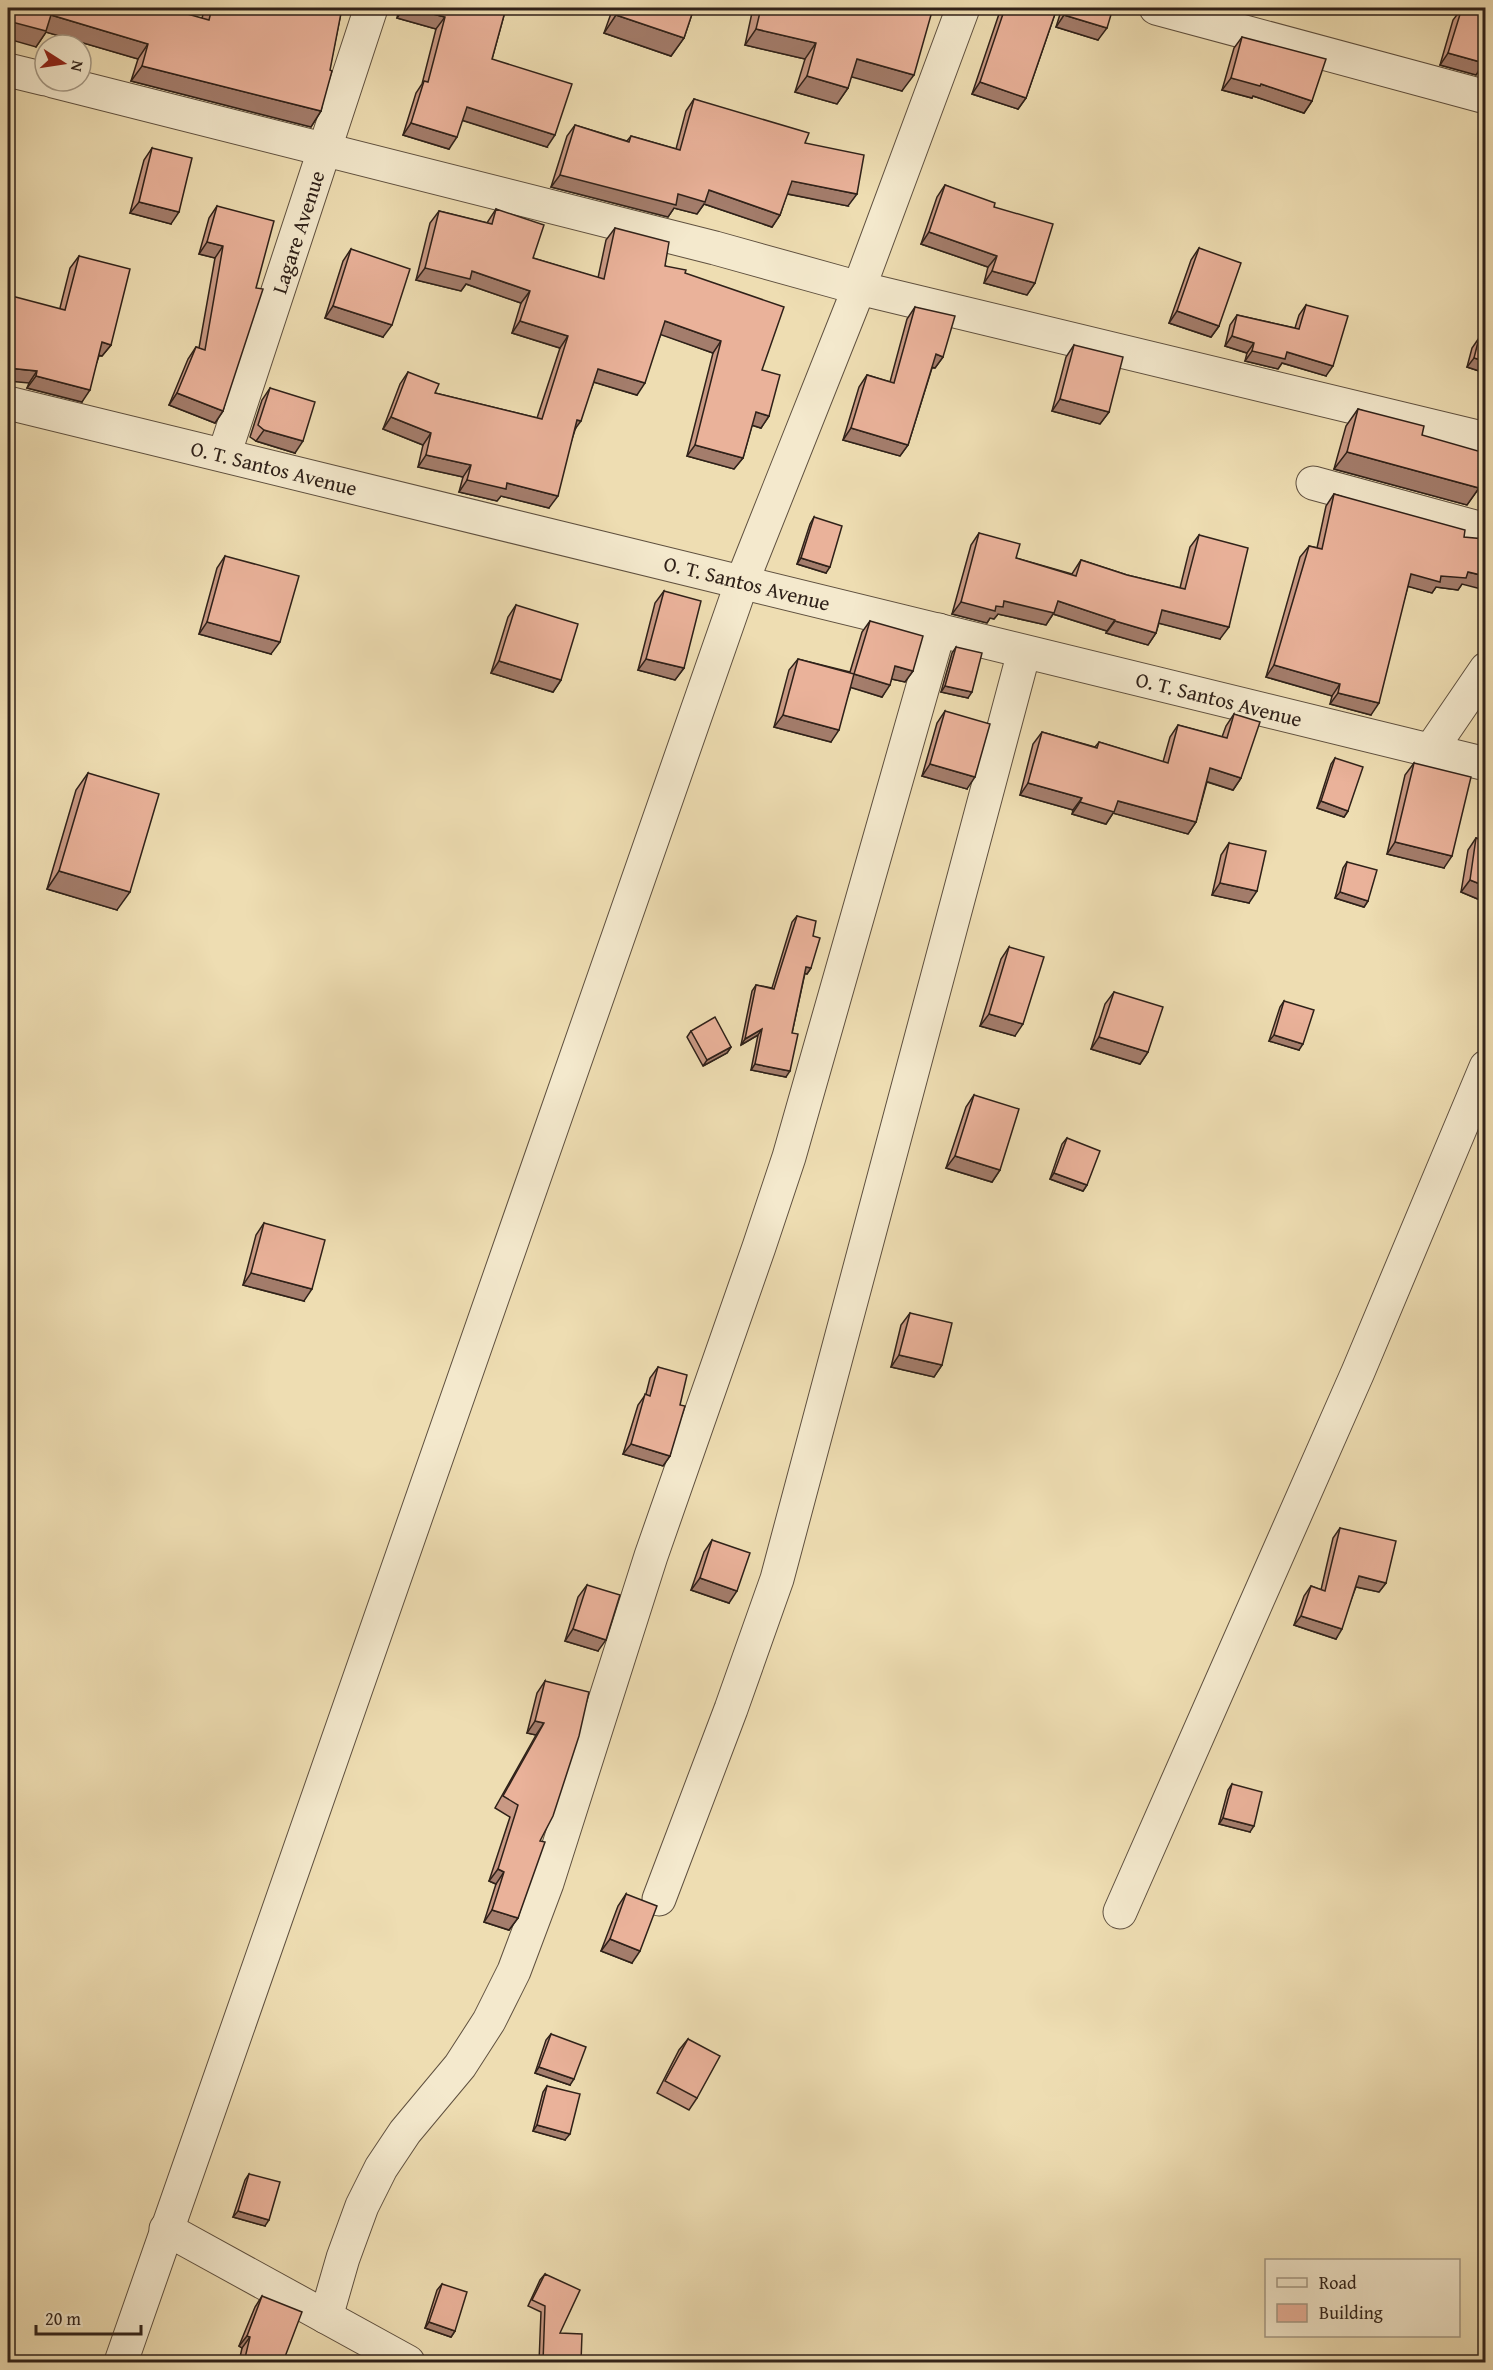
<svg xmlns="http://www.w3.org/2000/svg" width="1493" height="2370" font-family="'Gentium Book Plus',serif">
  <rect width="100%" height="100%" fill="#eeddb2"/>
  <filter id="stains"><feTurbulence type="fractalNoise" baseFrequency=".00333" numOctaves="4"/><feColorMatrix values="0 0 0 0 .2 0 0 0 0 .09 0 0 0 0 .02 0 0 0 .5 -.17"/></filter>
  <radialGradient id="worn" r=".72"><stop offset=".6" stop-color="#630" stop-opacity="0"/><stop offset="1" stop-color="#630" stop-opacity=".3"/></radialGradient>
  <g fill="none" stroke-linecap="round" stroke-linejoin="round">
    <defs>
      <g id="minor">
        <polyline points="1156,8 1486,97"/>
        <polyline points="8,70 45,79"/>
        <polyline points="53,81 715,248 859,288 1486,439"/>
        <polyline points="224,455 371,8"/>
        <polyline points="1313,483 1486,530"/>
        <polyline points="742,582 859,288 963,8"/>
        <polyline points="1430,751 1486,669"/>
        <polyline points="659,1899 731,1709 777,1579 1024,652"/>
        <polyline points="1120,1912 1358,1372 1486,1067"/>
        <polyline points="166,2229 408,2362"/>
        <polyline points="326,2317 343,2258 362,2206 381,2168 405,2132 460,2066 489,2021 514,1971 547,1883 651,1556 759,1247 789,1157 939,630"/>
      </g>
      <g id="tertiary">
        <polyline points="8,403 1486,764"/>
        <polyline points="121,2362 742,582"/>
      </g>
    </defs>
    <use href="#minor" stroke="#5f503f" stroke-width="35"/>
    <use href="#tertiary" stroke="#5f503f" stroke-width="35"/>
    <use href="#minor" stroke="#f4e9cd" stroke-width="33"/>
    <use href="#tertiary" stroke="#f4e9cd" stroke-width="33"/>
  </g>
  <g fill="#c99984" stroke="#2f2119" stroke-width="1.5">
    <polygon points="8,8 202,18 205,8 342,8 321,111 311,127 131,81 138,59 46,32 36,47"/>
    <polygon points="399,8 506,8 492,59 547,147 462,120 449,149 403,135 416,93 422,84 436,29 397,18"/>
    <polygon points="613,8 694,8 684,38 671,56 604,33"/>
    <polygon points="753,8 933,8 902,91 851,76 848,88 837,104 795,92 805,59 745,45"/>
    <polygon points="1001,8 1057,8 1026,98 1018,109 972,94"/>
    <polygon points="1062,8 1113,8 1098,40 1056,27"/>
    <polygon points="1462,8 1484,63 1476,75 1440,65 1453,20"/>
    <polygon points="1242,37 1312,101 1304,113 1253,96 1252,98 1222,90 1234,48"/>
    <polygon points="694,99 805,143 848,206 787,194 780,215 772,227 704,204 697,214 674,208 668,217 551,187 567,136 575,125 627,141 631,136 676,149 686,111"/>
    <polygon points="152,148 171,224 130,213 144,160"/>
    <polygon points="945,185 994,207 1035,283 1027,295 984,283 988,267 921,244 937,197"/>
    <polygon points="217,206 256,288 223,411 215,423 169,405 188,359 196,347 199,348 215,258 199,254 209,218"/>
    <polygon points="496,209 533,258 598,278 606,240 615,228 665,266 685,273 762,370 769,416 761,428 752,425 743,458 734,469 687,456 713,353 661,334 637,395 594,382 575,430 549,508 501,496 497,501 459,492 463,477 418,467 423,445 383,429 400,384 408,372 435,393 537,418 560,348 512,333 521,303 466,284 461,291 416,280 430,223 439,211 487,223"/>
    <polygon points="1199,248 1219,326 1211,337 1169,323 1191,260"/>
    <polygon points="351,249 383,337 325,318 343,261"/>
    <polygon points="79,256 111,345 102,356 99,356 82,402 27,388 29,383 60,308 70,268"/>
    <polygon points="1306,305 1326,376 1282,363 1278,369 1245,361 1247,353 1225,346 1230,325 1237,315 1295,328 1299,315"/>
    <polygon points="915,307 943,357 935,368 932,368 908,445 900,456 843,440 859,387 867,375 890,382 907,319"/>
    <polygon points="1479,338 1485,340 1485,373 1467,367 1472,348"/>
    <polygon points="1074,345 1109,412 1100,424 1052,411 1066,357"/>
    <polygon points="270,388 295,453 256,441 250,437 262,400"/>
    <polygon points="1358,409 1422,435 1479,488 1467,505 1334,469 1346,426"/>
    <polygon points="1334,494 1464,537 1462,584 1458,590 1436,587 1432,593 1408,586 1371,715 1330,704 1332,696 1266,677 1300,557 1309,546 1317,548 1326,506"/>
    <polygon points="814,517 826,573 797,564 810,524"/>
    <polygon points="979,533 1016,558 1072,574 1081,560 1127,575 1180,588 1190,547 1199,535 1220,639 1159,623 1156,633 1148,645 1106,633 1107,631 1053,614 1046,625 998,614 994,619 990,618 987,623 952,614 971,545"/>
    <polygon points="225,556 271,654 199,634 217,568"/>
    <polygon points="664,591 684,668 675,680 638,670 655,603"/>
    <polygon points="516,605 561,680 553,692 491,673 508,617"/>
    <polygon points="870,621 913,671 905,682 892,679 882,697 851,687 831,742 774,727 789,670 798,659 850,672 862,632"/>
    <polygon points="956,647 968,698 941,692 952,653"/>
    <polygon points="945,711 967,789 922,776 937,723"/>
    <polygon points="1234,714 1241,778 1233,790 1207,782 1196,822 1188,834 1113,813 1106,824 1072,814 1073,810 1020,795 1033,744 1042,732 1095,747 1099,742 1163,762 1170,737 1178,725 1222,737 1226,726"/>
    <polygon points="1335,758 1348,811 1344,817 1317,808 1331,764"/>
    <polygon points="1414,763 1444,868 1387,854 1405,775"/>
    <polygon points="88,773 117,910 47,889 76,790"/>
    <polygon points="1476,838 1485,841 1485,902 1461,892 1468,850"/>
    <polygon points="1229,843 1249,903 1212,895 1221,855"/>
    <polygon points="1347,862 1368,901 1364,907 1335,898 1343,868"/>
    <polygon points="797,916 813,936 811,968 807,974 805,973 792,1033 786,1077 751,1070 758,1035 741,1045 752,991 756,985 772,988 792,922"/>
    <polygon points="1009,947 1015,1036 980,1026 1001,959"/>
    <polygon points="1114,992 1148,1052 1140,1064 1091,1049 1105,1004"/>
    <polygon points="1284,1001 1299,1050 1269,1041 1280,1007"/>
    <polygon points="691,1031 731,1047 727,1053 703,1066 687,1037"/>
    <polygon points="974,1095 1000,1170 992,1182 946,1168 966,1107"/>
    <polygon points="1067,1138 1087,1185 1083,1191 1050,1179 1062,1144"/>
    <polygon points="264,1223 304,1301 243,1285 256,1235"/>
    <polygon points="910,1313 942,1365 934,1377 891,1367 901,1325"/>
    <polygon points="658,1367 680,1405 670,1456 663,1466 623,1454 638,1405 646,1394 650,1378"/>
    <polygon points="1340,1528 1386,1583 1379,1592 1356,1587 1336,1639 1294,1625 1304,1596 1311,1586 1321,1590 1333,1538"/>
    <polygon points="712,1540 729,1603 691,1590 704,1552"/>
    <polygon points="587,1585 598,1651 565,1641 578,1597"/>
    <polygon points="545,1681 540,1841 518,1918 509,1930 484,1922 496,1884 489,1881 510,1817 495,1808 536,1735 527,1733 537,1693"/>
    <polygon points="1232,1784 1250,1832 1219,1824 1228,1790"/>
    <polygon points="626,1894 632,1963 601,1951 618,1906"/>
    <polygon points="551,2034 570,2085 535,2073 546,2040"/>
    <polygon points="688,2039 697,2098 689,2110 657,2093 679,2050"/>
    <polygon points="547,2086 565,2140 533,2131 543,2092"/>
    <polygon points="249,2174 265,2226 233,2217 245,2180"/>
    <polygon points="545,2274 560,2333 581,2362 539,2362 541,2312 528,2306 540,2280"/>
    <polygon points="442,2284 455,2331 451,2337 425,2328 437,2290"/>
    <polygon points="262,2296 283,2362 239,2362 242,2348 239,2346 255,2307"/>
  </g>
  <g fill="#a47d6c" stroke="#2f2119" stroke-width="1.5">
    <polygon points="404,8 409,8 445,17 436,29 397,18"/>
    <polygon points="51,15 148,44 138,59 46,32 36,47 8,39 8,21"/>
    <polygon points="616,15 684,38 671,56 604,33"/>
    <polygon points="1064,15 1107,28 1098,40 1056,27"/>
    <polygon points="756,29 816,43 805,59 745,45"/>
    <polygon points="1448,53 1484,63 1476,75 1440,65"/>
    <polygon points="857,59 914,75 902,91 845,75"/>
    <polygon points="142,66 321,111 311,127 131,81"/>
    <polygon points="807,76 848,88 837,104 795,92"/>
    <polygon points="1231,78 1261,84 1312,101 1304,113 1253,96 1252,98 1222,90"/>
    <polygon points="980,82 1026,98 1018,109 972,94"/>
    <polygon points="467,107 555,135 547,147 458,119"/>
    <polygon points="411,123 457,137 449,149 403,135"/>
    <polygon points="560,175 678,194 709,190 780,215 772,227 704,204 697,214 674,208 668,217 551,187"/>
    <polygon points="792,181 857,194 848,206 783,193"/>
    <polygon points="139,202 179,212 171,224 130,213"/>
    <polygon points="929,232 997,256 988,267 921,244"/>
    <polygon points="207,242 223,246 215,258 199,254"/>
    <polygon points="425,268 472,271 530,291 521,303 466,284 461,291 416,280"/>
    <polygon points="992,271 1035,283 1027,295 984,283"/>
    <polygon points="333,306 392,325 383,337 325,318"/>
    <polygon points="1177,311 1219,326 1211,337 1169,323"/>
    <polygon points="520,321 568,336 560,348 512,333"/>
    <polygon points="665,321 721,341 713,353 656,333"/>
    <polygon points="1232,336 1254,343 1247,353 1225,346"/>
    <polygon points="102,342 111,345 102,356 94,354"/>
    <polygon points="1252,351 1287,352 1333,366 1326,376 1282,363 1278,369 1245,361"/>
    <polygon points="936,354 943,357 935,368 928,366"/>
    <polygon points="1474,358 1485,361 1485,373 1467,367"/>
    <polygon points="8,368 37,371 29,383 8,381"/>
    <polygon points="598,369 645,383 637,395 590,381"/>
    <polygon points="36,376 90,390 82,402 27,388"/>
    <polygon points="177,393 223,411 215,423 169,405"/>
    <polygon points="1060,399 1109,412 1100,424 1052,411"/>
    <polygon points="756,412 769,416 761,428 748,424"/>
    <polygon points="391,417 431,433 423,445 383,429"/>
    <polygon points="577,420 581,421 572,433"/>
    <polygon points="851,428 908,445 900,456 843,440"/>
    <polygon points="264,430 303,441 295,453 256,441"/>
    <polygon points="695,445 743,458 734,469 687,456"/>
    <polygon points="1347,452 1479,488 1467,505 1334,469"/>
    <polygon points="426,455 471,465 463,477 418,467"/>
    <polygon points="467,480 507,483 558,496 549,508 501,496 497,501 459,492"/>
    <polygon points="801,558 830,567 826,573 797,564"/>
    <polygon points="1468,572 1485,576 1485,590 1462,584 1458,590 1436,587 1432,593 1403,585 1411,574"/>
    <polygon points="1004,601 1058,601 1115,620 1107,631 1053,614 1046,625 998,614 994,619 990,618 987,623 952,614 961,602 996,606"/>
    <polygon points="1162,610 1229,627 1220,639 1154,622"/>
    <polygon points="1115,621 1156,633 1148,645 1106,633"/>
    <polygon points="207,622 280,642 271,654 199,634"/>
    <polygon points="646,659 684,668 675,680 638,670"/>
    <polygon points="499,661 561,680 553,692 491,673"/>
    <polygon points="1274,665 1340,684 1332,696 1266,677"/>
    <polygon points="895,666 913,671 905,682 887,678"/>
    <polygon points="854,674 890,685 882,697 846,686"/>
    <polygon points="945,686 972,692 968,698 941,692"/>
    <polygon points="1338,693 1379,703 1371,715 1330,704"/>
    <polygon points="783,715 839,730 831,742 774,727"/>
    <polygon points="930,764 975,777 967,789 922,776"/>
    <polygon points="1210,768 1241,778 1233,790 1202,780"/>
    <polygon points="1028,783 1082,798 1073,810 1020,795"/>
    <polygon points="1118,801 1196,822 1188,834 1113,813 1106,824 1072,814 1080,802"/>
    <polygon points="1321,801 1348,811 1344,817 1317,808"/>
    <polygon points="1395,842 1452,856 1444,868 1387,854"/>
    <polygon points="59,871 130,892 117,910 47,889"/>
    <polygon points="1470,880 1485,886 1485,902 1461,892"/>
    <polygon points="1220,883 1257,891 1249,903 1212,895"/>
    <polygon points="1340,892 1368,901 1364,907 1335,898"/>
    <polygon points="806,967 811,968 807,974 802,973"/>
    <polygon points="989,1014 1023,1024 1015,1036 980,1026"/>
    <polygon points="762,1029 758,1035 741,1045 745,1039"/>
    <polygon points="1274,1035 1303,1044 1299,1050 1269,1041"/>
    <polygon points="1099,1037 1148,1052 1140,1064 1091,1049"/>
    <polygon points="731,1047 727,1053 703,1066 707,1060"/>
    <polygon points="755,1064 790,1071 786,1077 751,1070"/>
    <polygon points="955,1156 1000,1170 992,1182 946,1168"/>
    <polygon points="1054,1173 1087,1185 1083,1191 1050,1179"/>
    <polygon points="251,1273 312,1289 304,1301 243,1285"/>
    <polygon points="899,1355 942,1365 934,1377 891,1367"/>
    <polygon points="631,1444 670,1456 663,1466 623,1454"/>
    <polygon points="1359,1576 1386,1583 1379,1592 1352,1586"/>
    <polygon points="700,1578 737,1591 729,1603 691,1590"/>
    <polygon points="1301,1616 1342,1629 1336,1639 1294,1625"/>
    <polygon points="573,1629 606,1640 598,1651 565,1641"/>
    <polygon points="535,1721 544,1723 536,1735 527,1733"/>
    <polygon points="1223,1818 1254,1826 1250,1832 1219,1824"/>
    <polygon points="498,1869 504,1872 496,1884 489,1881"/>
    <polygon points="492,1910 518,1918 509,1930 484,1922"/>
    <polygon points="610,1939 640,1951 632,1963 601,1951"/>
    <polygon points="539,2067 574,2079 570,2085 535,2073"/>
    <polygon points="537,2125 570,2134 565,2140 533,2131"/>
    <polygon points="238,2211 269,2220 265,2226 233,2217"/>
    <polygon points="429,2322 455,2331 451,2337 425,2328"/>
    <polygon points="247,2336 250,2337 242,2348 239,2346"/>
  </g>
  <g fill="#eab29a" stroke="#2f2119" stroke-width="1.5">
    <polygon points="8,8 166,8 209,20 212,8 342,8 330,70 332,71 321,111 142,66 148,44 51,15 46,31 8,21"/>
    <polygon points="409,8 506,8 492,59 572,84 555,135 467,107 457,137 411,123 424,81 428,82 445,17"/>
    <polygon points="619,8 694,8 684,38 616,15"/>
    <polygon points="761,8 933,8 914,75 857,59 848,88 807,76 816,43 756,29"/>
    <polygon points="1005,8 1057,8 1026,98 980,82"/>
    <polygon points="1067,8 1113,8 1107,28 1064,15"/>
    <polygon points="1462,8 1485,15 1485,57 1484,63 1448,53"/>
    <polygon points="1242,37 1326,59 1312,101 1261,84 1260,86 1231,78"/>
    <polygon points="694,99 809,133 805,143 864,155 857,194 792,181 780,215 709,190 705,202 678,194 676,205 560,175 575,125 629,142 631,136 680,150"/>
    <polygon points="152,148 192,158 179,212 139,202"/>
    <polygon points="945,185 995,203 994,207 1053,224 1035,283 992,271 997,256 929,232"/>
    <polygon points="217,206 274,221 256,288 263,289 223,411 177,393 196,347 205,350 223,246 207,242"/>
    <polygon points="496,209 544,225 533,258 604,279 615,228 669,242 665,266 686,270 685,273 784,307 762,370 780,375 769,416 756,412 743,458 695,445 721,341 665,321 645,383 598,369 581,421 577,420 558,496 507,483 506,489 467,480 471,465 426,455 431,433 391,417 408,372 439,384 435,393 542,419 568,336 520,321 530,291 472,271 470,279 425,268 439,211 492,224"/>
    <polygon points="1199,248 1241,263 1219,326 1177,311"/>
    <polygon points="351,249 410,269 392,325 333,306"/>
    <polygon points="79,256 130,269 111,345 102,342 90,390 36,376 37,371 8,368 8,295 65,310"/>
    <polygon points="8,267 14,269 8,290"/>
    <polygon points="1306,305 1348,316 1333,366 1287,352 1285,359 1252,351 1254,343 1232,336 1237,315 1299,329"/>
    <polygon points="915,307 955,316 943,357 936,354 908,445 851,428 867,375 894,383"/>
    <polygon points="1479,338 1485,340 1485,361 1474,358"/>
    <polygon points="1074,345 1123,357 1109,412 1060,399"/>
    <polygon points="270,388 315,402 303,441 264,430 258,425"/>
    <polygon points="1358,409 1424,426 1422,435 1485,453 1485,462 1479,488 1347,452"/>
    <polygon points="1334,494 1465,530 1464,537 1485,539 1485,576 1468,572 1466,578 1441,576 1440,582 1411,574 1379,703 1338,693 1340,684 1274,665 1309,546 1322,549"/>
    <polygon points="814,517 842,526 830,567 801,558"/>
    <polygon points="979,533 1020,544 1016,558 1076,576 1081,560 1127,575 1185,589 1199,535 1248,548 1229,627 1162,610 1156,633 1115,621 1115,620 1058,601 1054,613 1004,601 1003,607 996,606 995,611 961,602"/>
    <polygon points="225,556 299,576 280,642 207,622"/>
    <polygon points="664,591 701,601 684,668 646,659"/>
    <polygon points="516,605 578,624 561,680 499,661"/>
    <polygon points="870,621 923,636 913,671 895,666 890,685 854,674"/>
    <polygon points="956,647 982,653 972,692 945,686"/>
    <polygon points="798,659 854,674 839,730 783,715"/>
    <polygon points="945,711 990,724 975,777 930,764"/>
    <polygon points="1234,714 1260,722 1241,778 1210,768 1196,822 1118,801 1114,812 1080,802 1082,798 1028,783 1042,732 1097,748 1099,742 1168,763 1178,725 1227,738"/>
    <polygon points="1335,758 1363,767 1348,811 1321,801"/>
    <polygon points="1414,763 1471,777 1452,856 1395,842"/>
    <polygon points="88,773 159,794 130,892 59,871"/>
    <polygon points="1476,838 1485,841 1485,886 1470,880"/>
    <polygon points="1229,843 1266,851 1257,891 1220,883"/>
    <polygon points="1347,862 1377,870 1368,901 1340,892"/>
    <polygon points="797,916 816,921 813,936 820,938 811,968 806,967 792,1033 798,1034 790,1071 755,1064 762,1029 745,1039 756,985 774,989"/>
    <polygon points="1009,947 1044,957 1023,1024 989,1014"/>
    <polygon points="1114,992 1163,1007 1148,1052 1099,1037"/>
    <polygon points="1284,1001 1314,1010 1303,1044 1274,1035"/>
    <polygon points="715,1017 731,1047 707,1060 691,1031"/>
    <polygon points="974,1095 1019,1109 1000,1170 955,1156"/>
    <polygon points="1067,1138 1100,1151 1087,1185 1054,1173"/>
    <polygon points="264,1223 325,1240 312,1289 251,1273"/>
    <polygon points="910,1313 952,1323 942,1365 899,1355"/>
    <polygon points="658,1367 687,1375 680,1405 685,1406 670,1456 631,1444 645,1394 650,1396"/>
    <polygon points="1340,1528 1396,1541 1386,1583 1359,1576 1342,1629 1301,1616 1311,1586 1325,1591"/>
    <polygon points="712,1540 750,1553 737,1591 700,1578"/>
    <polygon points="587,1585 620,1595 606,1640 573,1629"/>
    <polygon points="545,1681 589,1692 579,1736 553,1816 540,1841 545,1842 518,1918 492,1910 504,1872 498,1869 518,1805 503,1796 544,1723 535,1721"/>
    <polygon points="1232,1784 1262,1792 1254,1826 1223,1818"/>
    <polygon points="626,1894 657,1906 640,1951 610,1939"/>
    <polygon points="551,2034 586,2047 574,2079 539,2067"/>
    <polygon points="688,2039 720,2056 697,2098 665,2081"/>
    <polygon points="547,2086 580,2094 570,2134 537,2125"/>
    <polygon points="249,2174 280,2182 269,2220 238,2211"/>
    <polygon points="545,2274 580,2290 560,2333 582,2334 581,2362 547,2361 546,2362 543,2362 545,2306 532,2300"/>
    <polygon points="442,2284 467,2292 455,2331 429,2322"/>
    <polygon points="262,2296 302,2312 283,2362 244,2362 250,2337 247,2336"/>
  </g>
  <g text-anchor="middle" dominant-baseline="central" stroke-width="5" stroke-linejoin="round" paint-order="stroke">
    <g font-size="21" fill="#2f2119" stroke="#f4e9cd">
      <text transform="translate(298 232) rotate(-72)">Lagare Avenue</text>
      <text transform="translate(274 468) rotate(14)">O. T. Santos Avenue</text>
      <text transform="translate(747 583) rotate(14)">O. T. Santos Avenue</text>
      <text transform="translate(1219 699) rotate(14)">O. T. Santos Avenue</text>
    </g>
  </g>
  <rect width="1493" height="2370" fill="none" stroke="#eeddb2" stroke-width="30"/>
  <rect x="9" y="9" width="1475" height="2352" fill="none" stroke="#2f2119" stroke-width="3"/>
  <rect x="15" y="15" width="1463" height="2340" fill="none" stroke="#2f2119" stroke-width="1.5"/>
  <rect x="1265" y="2259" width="195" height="78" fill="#f4e9cd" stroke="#a59985" stroke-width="1.5"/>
  <rect x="1277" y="2278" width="30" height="9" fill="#f4e9cd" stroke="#a59985" stroke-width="1.5"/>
  <text x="1319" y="2289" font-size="18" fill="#2f2119">Road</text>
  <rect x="1277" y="2304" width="30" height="18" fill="#eab29a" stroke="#a59985" stroke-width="1.5"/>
  <text x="1319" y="2319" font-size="18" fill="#2f2119">Building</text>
  <g transform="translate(63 63) rotate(102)"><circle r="28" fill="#f4e9cd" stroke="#a59985" stroke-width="1.5"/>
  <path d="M0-4.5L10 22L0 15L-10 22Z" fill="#8f2418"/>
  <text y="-9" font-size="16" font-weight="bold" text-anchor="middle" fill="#2f2119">N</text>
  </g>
  <path d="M36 2325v9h105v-9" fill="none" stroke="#2f2119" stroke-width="3"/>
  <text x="45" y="2325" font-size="18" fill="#2f2119" stroke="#f4e9cd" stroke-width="4.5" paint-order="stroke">20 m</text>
  <rect width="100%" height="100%" filter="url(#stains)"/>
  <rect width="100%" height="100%" fill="url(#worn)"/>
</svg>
